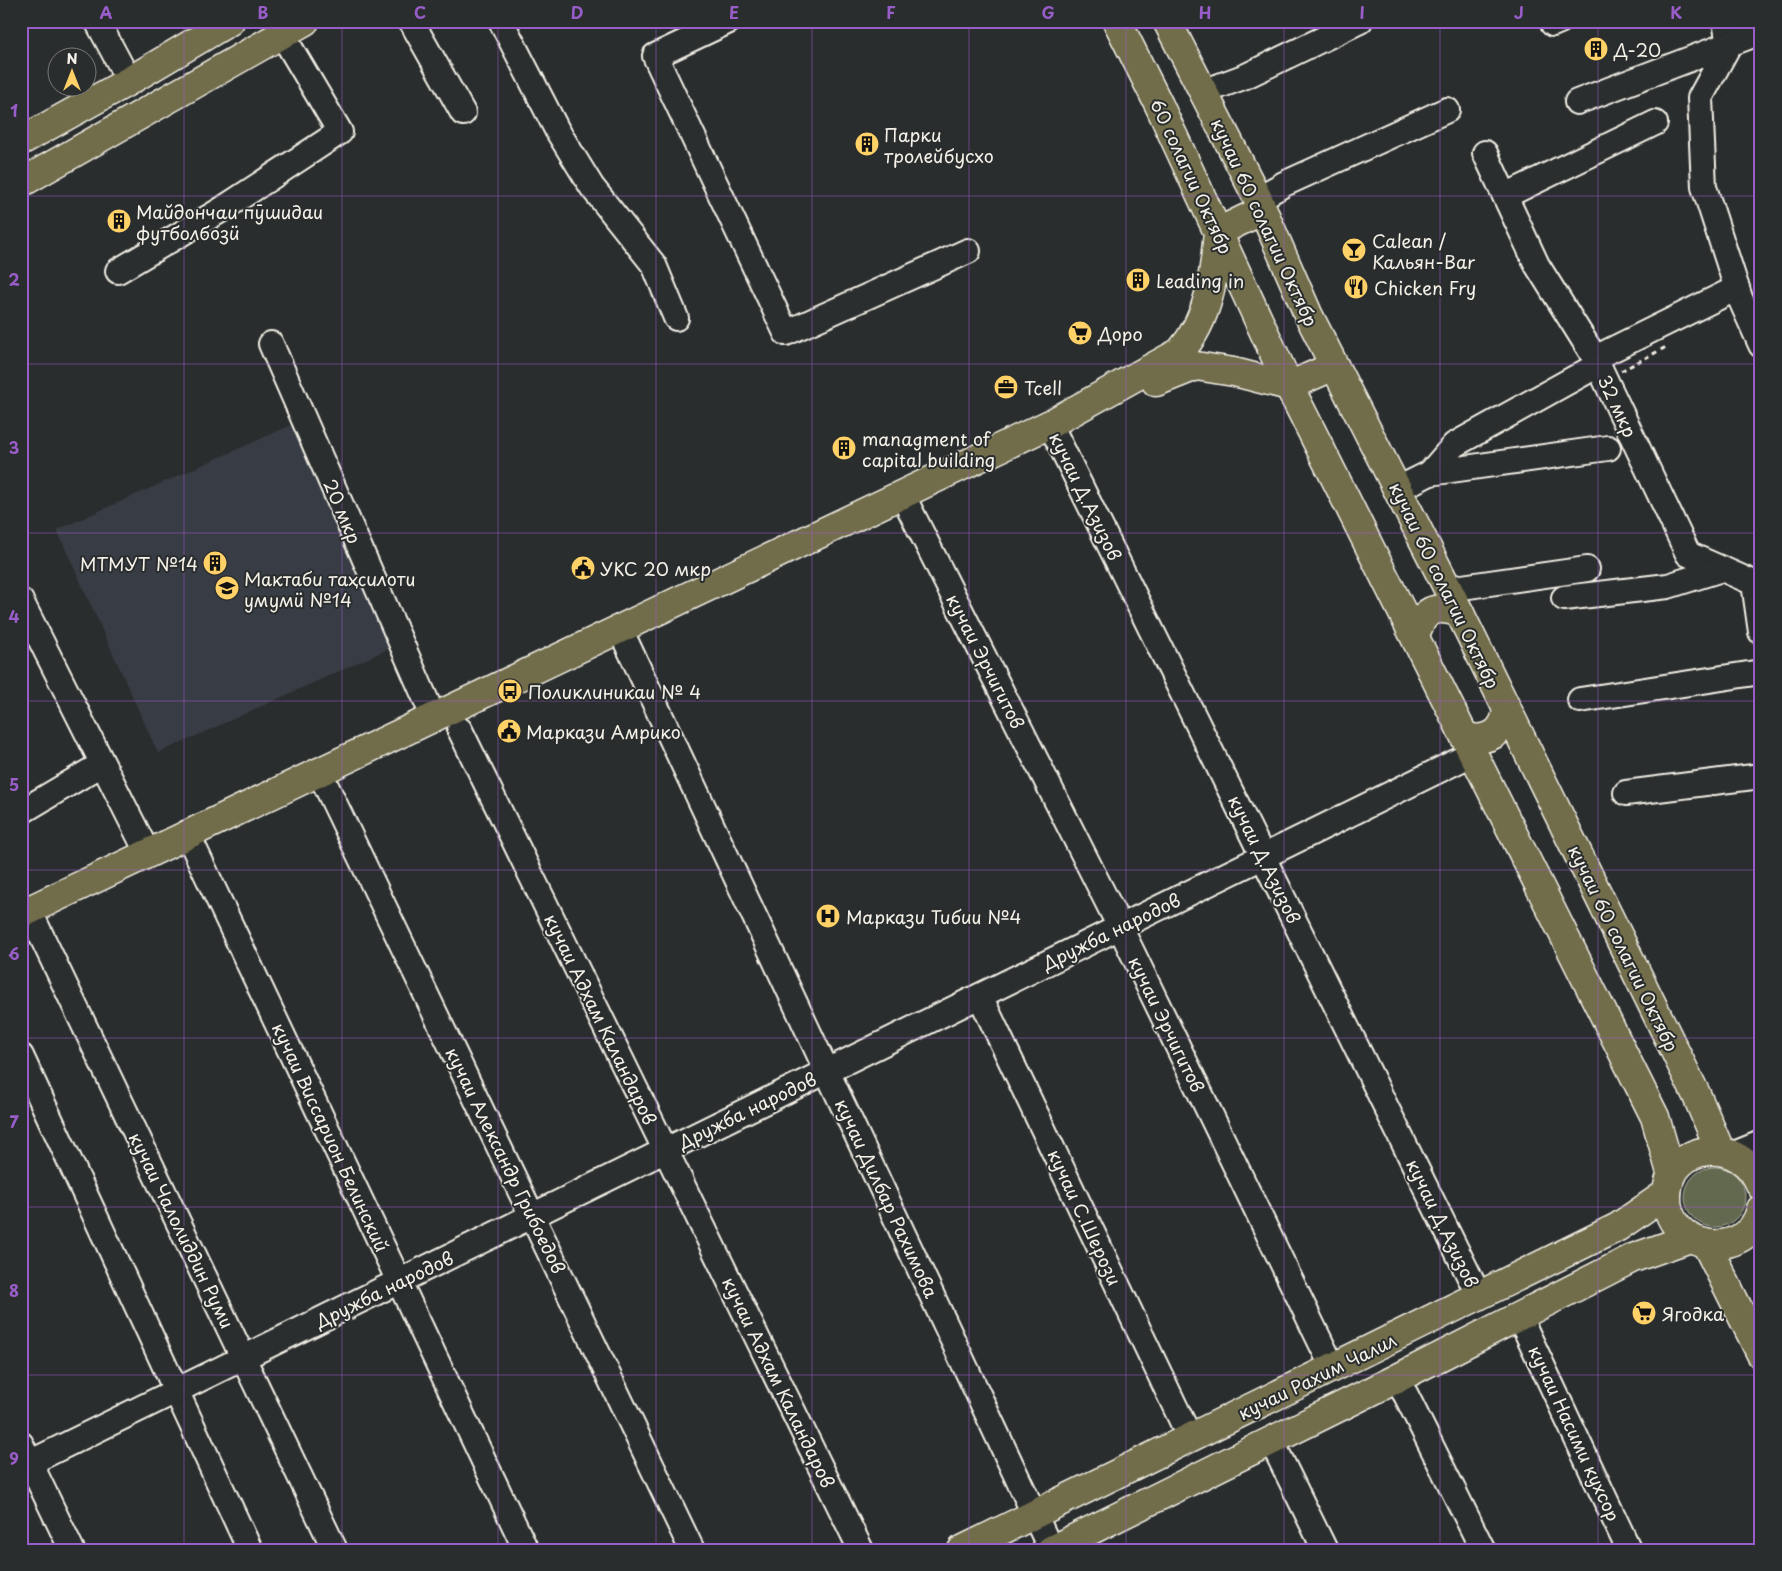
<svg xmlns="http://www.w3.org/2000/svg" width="1782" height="1571" font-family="'Playpen Sans',sans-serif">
  <rect width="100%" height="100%" fill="#2a2d2e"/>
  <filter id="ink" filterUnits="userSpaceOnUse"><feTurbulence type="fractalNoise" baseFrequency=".02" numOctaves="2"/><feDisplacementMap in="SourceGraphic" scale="10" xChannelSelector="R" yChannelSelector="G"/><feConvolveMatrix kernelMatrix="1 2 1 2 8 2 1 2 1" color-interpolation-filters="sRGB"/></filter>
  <g filter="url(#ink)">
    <polygon fill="#393e44" points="296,423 397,645 158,753 57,530"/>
    <circle fill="#62694f" stroke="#abad9c" cx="1715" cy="1197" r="30"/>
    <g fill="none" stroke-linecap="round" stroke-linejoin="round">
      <defs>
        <g id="minor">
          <polyline points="97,21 129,81"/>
          <polyline points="411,21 463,113"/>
          <polyline points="501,21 557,130 592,187 654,265 676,318"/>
          <polyline points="729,21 655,56 786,333 968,251"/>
          <polyline points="1725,21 1729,45 1700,98 1704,187 1740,298 1761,345"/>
          <polyline points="1553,24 1560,21"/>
          <polyline points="1203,92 1246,76 1360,21"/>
          <polyline points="1577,102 1761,32"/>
          <polyline points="1485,153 1537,265 1595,358 1688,554 1754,583 1761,632"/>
          <polyline points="1505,196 1655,123"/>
          <polyline points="1258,199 1284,184 1447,110"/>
          <polyline points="118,271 221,210 340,132 282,34"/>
          <polyline points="271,344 433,716"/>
          <polyline points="1595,358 1737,288"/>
          <polyline points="1050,424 1479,1296"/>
          <polyline points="1430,473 1608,448"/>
          <polyline points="1398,489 1430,473 1454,445 1598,365"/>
          <polyline points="902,494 1120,927 1333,1368"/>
          <polyline points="1448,589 1587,569"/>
          <polyline points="1564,598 1668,586 1722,569"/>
          <polyline points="21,601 147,852"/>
          <polyline points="620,629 1051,1550"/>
          <polyline points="1580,700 1761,672"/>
          <polyline points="460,730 861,1550"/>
          <polyline points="319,771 692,1550"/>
          <polyline points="1626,793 1761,776"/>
          <polyline points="21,812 102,764"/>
          <polyline points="187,833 526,1550"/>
          <polyline points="29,910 335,1550"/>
          <polyline points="980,996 1190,1438"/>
          <polyline points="21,1056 250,1550"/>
          <polyline points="1734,1154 1761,1143"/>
          <polyline points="1519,1316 1629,1550"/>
          <polyline points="1396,1379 1406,1395 1483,1550"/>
          <polyline points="1271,1440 1325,1550"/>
          <polyline points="21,1444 72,1550"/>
          <polyline points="21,1467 1474,753"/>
        </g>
        <g id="major">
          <polyline points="1156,382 1196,366 1234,372 1289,386 1334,366"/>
          <path d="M 21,914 L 1050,424 L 1180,352 C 1210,318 1214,275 1218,232 L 1263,210"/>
          <polyline points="962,1550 1618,1227 1667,1193"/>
          <polyline points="1051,1550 1396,1379 1633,1258 1690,1238"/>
        </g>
        <g id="highway">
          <polyline points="1117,21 1159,105 1289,386 1655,1117 1672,1176"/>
          <polyline points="1167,21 1258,199 1308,314 1448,589 1696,1094 1720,1150"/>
          <polyline points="21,141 129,81 230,21"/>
          <polyline points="21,183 305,21"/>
          <path d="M 1415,636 C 1423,610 1434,604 1460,613"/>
          <path d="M 1465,737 C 1488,742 1504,734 1507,710"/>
          <path d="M 1761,1186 C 1740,1133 1670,1143 1667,1194 C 1664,1251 1748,1264 1761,1209"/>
          <polyline points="1706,1244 1761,1354"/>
        </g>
      </defs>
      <use href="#minor" stroke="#f4f1e8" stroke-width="28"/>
      <use href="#major" stroke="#f4f1e8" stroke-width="31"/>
      <use href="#highway" stroke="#f4f1e8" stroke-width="31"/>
      <polyline stroke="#f4f1e8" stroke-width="3" stroke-dasharray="5 4" stroke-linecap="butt" points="1621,371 1666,347"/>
      <use href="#minor" stroke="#2a2d2e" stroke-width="24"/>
      <use href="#major" stroke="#716d4b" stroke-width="28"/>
      <use href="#highway" stroke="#716d4b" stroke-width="28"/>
    </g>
  </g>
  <path fill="none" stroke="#995dc9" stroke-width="1" stroke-opacity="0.55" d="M 184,21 L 184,1550M 342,21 L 342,1550M 498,21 L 498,1550M 656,21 L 656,1550M 812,21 L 812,1550M 969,21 L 969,1550M 1126,21 L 1126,1550M 1284,21 L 1284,1550M 1440,21 L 1440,1550M 1598,21 L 1598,1550M 21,196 L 1761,196M 21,364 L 1761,364M 21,533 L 1761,533M 21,701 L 1761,701M 21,870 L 1761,870M 21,1038 L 1761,1038M 21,1207 L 1761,1207M 21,1375 L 1761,1375"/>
  <defs>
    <symbol id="building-disc" viewBox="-11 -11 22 22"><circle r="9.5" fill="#ffd166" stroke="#2a2d2e"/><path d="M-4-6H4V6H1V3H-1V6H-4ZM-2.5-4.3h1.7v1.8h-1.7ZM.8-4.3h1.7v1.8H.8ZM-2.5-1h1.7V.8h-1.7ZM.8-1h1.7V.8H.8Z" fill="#111"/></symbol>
    <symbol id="bar-disc" viewBox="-11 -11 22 22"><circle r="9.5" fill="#ffd166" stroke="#2a2d2e"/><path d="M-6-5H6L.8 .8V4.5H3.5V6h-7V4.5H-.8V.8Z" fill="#111"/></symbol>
    <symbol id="restaurant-disc" viewBox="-11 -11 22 22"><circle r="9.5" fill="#ffd166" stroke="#2a2d2e"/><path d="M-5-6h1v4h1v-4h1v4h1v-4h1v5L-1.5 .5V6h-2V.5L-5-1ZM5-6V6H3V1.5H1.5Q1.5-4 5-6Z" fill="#111"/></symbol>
    <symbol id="supermarket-disc" viewBox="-11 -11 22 22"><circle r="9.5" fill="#ffd166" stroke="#2a2d2e"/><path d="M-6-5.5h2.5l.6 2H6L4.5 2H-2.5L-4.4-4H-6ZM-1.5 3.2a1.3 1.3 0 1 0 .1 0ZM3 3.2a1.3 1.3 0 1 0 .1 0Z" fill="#111"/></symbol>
    <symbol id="office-disc" viewBox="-11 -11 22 22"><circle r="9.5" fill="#ffd166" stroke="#2a2d2e"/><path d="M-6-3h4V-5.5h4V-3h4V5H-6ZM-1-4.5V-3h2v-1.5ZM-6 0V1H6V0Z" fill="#111"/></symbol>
    <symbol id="civic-disc" viewBox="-11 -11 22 22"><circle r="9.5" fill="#ffd166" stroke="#2a2d2e"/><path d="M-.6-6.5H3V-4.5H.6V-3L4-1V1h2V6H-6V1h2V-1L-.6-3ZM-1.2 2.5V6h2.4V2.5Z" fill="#111"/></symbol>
    <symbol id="school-disc" viewBox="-11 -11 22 22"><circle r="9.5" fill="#ffd166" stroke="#2a2d2e"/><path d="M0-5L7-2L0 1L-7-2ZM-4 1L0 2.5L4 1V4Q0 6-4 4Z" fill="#111"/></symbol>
    <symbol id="bus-disc" viewBox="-11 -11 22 22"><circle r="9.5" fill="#ffd166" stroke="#2a2d2e"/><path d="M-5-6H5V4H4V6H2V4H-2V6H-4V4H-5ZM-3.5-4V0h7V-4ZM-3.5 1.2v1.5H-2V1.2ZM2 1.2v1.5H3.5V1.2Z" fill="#111"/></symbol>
    <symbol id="hospital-disc" viewBox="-11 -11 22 22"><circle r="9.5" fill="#ffd166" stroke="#2a2d2e"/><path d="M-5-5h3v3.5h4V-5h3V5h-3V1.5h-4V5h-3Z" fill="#111"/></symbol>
  </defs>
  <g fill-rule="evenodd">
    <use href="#building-disc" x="1582" y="35" width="28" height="28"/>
    <use href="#building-disc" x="853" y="130" width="28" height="28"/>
    <use href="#building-disc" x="105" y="207" width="28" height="28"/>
    <use href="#bar-disc" x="1340" y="236" width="28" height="28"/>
    <use href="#building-disc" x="1124" y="266" width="28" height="28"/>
    <use href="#restaurant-disc" x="1342" y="273" width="28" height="28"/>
    <use href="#supermarket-disc" x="1066" y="319" width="28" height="28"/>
    <use href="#office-disc" x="992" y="373" width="28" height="28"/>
    <use href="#building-disc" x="830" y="434" width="28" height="28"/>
    <use href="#building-disc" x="201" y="549" width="28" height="28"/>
    <use href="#civic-disc" x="569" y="554" width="28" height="28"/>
    <use href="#school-disc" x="213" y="574" width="28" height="28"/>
    <use href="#bus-disc" x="496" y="677" width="28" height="28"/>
    <use href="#civic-disc" x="495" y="717" width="28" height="28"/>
    <use href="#hospital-disc" x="814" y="902" width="28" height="28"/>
    <use href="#supermarket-disc" x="1630" y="1299" width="28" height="28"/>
  </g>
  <g text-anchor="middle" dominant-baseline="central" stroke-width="4" stroke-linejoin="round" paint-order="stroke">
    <g font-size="18" fill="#f4f1e8" stroke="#2a2d2e" text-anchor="start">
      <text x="1614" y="49">Д-20</text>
      <text x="884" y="134">Парки<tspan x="884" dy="21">тролейбусхо</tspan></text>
      <text x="136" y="211">Майдончаи пӯшидаи<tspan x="136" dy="21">футболбозӣ</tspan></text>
      <text x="1372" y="240">Calean /<tspan x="1372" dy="21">Кальян-Bar</tspan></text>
      <text x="1156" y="280">Leading in</text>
      <text x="1374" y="287">Chicken Fry</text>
      <text x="1098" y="333">Доро</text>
      <text x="1024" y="387">Tcell</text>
      <text x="862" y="438">managment of<tspan x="862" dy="21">capital building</tspan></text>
      <text x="198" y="563" text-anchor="end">МТМУТ №14</text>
      <text x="600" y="568">УКС 20 мкр</text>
      <text x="244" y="578">Мактаби таҳсилоти<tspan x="244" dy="21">умумӣ №14</tspan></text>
      <text x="528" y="691">Поликлиникаи № 4</text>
      <text x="526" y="731">Маркази Амрико</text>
      <text x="846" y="916">Маркази Тибии №4</text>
      <text x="1662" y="1313">Ягодка</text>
    </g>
    <g font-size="18" fill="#f4f1e8" stroke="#2a2d2e">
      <text transform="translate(1192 176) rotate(65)">60 солагии Октябр</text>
      <text transform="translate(1265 222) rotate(65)">кучаи 60 солагии Октябр</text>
      <text transform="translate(1618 406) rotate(65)">32 мкр</text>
      <text transform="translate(1086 496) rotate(64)">кучаи Д.Азизов</text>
      <text transform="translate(343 511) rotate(67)">20 мкр</text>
      <text transform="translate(1445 585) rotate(64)">кучаи 60 солагии Октябр</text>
      <text transform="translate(986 661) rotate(63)">кучаи Эрчигитов</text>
      <text transform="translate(1265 859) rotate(64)">кучаи Д.Азизов</text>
      <text transform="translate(1111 931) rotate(-26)">Дружба народов</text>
      <text transform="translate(1624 948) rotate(64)">кучаи 60 солагии Октябр</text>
      <text transform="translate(601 1019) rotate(64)">кучаи Адхам Каландаров</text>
      <text transform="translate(1167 1024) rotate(64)">кучаи Эрчигитов</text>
      <text transform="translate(747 1110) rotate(-26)">Дружба народов</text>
      <text transform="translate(331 1137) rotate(65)">кучаи Виссарион Белинский</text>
      <text transform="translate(506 1160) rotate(64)">кучаи Александр Грибоедов</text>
      <text transform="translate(887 1198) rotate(65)">кучаи Дилбар Рахимова</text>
      <text transform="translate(1085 1217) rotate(65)">кучаи С.Шерози</text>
      <text transform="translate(1443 1223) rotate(64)">кучаи Д.Азизов</text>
      <text transform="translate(182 1230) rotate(64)">кучаи Чалолиддин Руми</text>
      <text transform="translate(384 1289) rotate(-26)">Дружба народов</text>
      <text transform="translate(1317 1376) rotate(-26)">кучаи Рахим Чалил</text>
      <text transform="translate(779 1382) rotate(64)">кучаи Адхам Каландаров</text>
      <text transform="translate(1575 1433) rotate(65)">кучаи Насими кухсор</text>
    </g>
  </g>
  <rect width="1782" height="1571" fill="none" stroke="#2a2d2e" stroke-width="55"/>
  <g transform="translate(72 72)"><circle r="24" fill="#2a2d2e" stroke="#7b7b78"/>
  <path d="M0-4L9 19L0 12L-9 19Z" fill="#ffd166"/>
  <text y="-8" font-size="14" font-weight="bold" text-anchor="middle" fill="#f4f1e8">N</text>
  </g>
  <rect x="28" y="28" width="1726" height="1516" fill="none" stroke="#995dc9" stroke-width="2"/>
  <g font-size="16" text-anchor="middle" font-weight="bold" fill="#995dc9">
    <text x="106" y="19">A</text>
    <text x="263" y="19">B</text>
    <text x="420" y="19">C</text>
    <text x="577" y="19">D</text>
    <text x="734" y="19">E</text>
    <text x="891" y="19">F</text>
    <text x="1048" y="19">G</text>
    <text x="1205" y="19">H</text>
    <text x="1362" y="19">I</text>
    <text x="1519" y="19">J</text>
    <text x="1676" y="19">K</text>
    <text x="14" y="117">1</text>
    <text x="14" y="286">2</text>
    <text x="14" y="454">3</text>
    <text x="14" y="623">4</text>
    <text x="14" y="791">5</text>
    <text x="14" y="960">6</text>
    <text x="14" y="1128">7</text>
    <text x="14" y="1297">8</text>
    <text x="14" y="1465">9</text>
  </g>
</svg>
